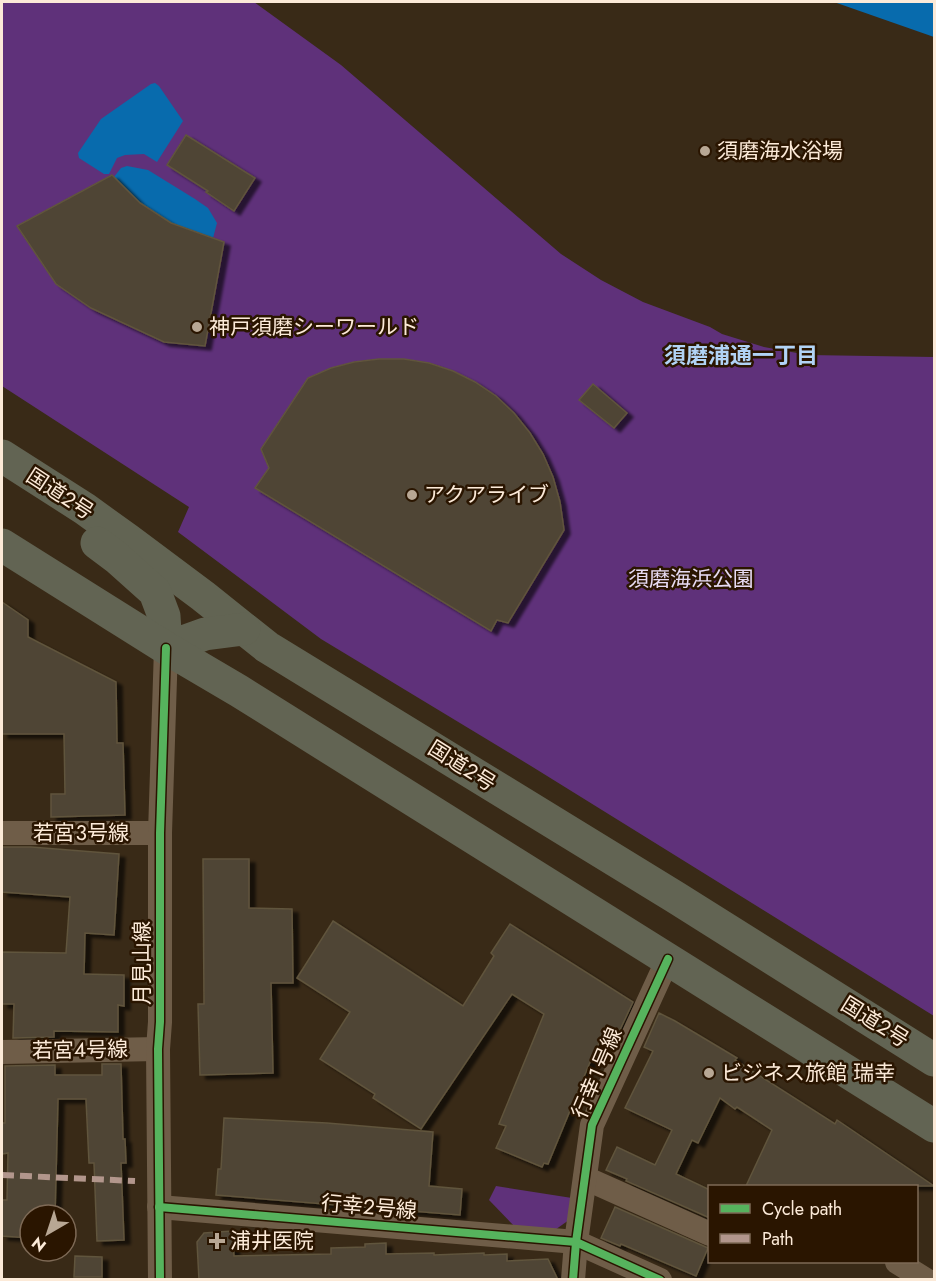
<svg xmlns="http://www.w3.org/2000/svg" width="936" height="1281" font-family="Jost,'Noto Sans JP',sans-serif">
  <defs>
    <filter id="shadow"><feDropShadow dx="6" dy="4" stdDeviation="1.5" flood-color="#0009"/></filter>
  </defs>
  <rect width="100%" height="100%" fill="#392a17"/>
  <g fill="#5f317a">
    <polygon points="2,2 254,2 341,65 561,254 601,280 643,302 710,327 722,334 764,347 808,355 934,357 934,1016 531,766 321,639 178,532 189,507 2,386"/>
    <polygon points="496,1186 572,1198 569,1220 552,1232 517,1229 489,1200"/>
  </g>
  <g fill="#086bad">
    <polygon points="834,2 934,2 934,37"/>
    <polygon points="155,83 159,86 183,121 157,162 144,154 125,155 117,158 109,174 104,174 79,158 78,153 101,119 151,84"/>
    <polygon points="127,166 148,170 195,199 208,208 217,223 213,238 171,223 140,203 114,177 121,168"/>
  </g>
  <g fill="#4f4535" stroke="#60543c" stroke-width="1.5" filter="url(#shadow)">
    <polygon points="186,135 255,178 234,211 206,192 208,191 167,165"/>
    <polygon points="112,175 140,203 171,223 224,242 205,346 164,342 91,308 56,284 17,226"/>
    <polygon points="379,359 404,359 429,363 453,371 475,382 496,396 514,413 530,433 543,454 553,477 560,502 564,530 508,623 497,620 491,631 255,488 269,468 261,449 308,378 331,368 354,362"/>
    <polygon points="593,384 627,413 614,428 579,400"/>
    <polygon points="2,602 28,620 28,637 116,682 117,743 123,743 125,815 51,817 51,794 65,794 64,734 2,734"/>
    <polygon points="2,847 31,847 119,854 114,935 85,933 84,974 124,975 124,1006 118,1005 118,1032 54,1031 54,1037 13,1038 14,1004 2,1004 2,952 66,953 70,897 2,892"/>
    <polygon points="203,859 249,859 249,908 292,909 293,983 271,983 273,1073 200,1075 198,1004 204,1004"/>
    <polygon points="333,921 463,1006 494,956 491,953 510,924 633,1002 618,1034 608,1029 595,1050 548,1164 544,1163 542,1167 496,1148 506,1126 499,1124 544,1014 512,994 421,1129 373,1098 375,1094 320,1059 350,1012 297,978"/>
    <polygon points="659,1013 675,1021 737,1058 735,1060 835,1124 837,1120 934,1186 746,1186 772,1130 737,1107 735,1109 720,1098 698,1143 692,1140 676,1174 710,1190 710,1218 626,1181 627,1179 606,1170 617,1147 655,1165 672,1130 625,1108 653,1051 644,1047"/>
    <polygon points="102,1064 121,1064 123,1139 125,1139 126,1163 121,1163 124,1240 97,1241 94,1163 89,1163 86,1099 58,1099 55,1215 30,1215 30,1238 2,1236 2,1200 7,1200 8,1153 2,1154 2,1123 5,1123 5,1066 55,1065 55,1075 102,1075"/>
    <polygon points="224,1118 327,1123 433,1132 429,1186 462,1189 460,1215 216,1195 218,1169 221,1169"/>
    <polygon points="615,1207 708,1248 696,1276 621,1244 620,1246 601,1238"/>
    <polygon points="232,1231 234,1256 331,1254 331,1248 365,1247 365,1244 386,1243 386,1254 434,1253 434,1255 484,1253 484,1255 507,1254 507,1261 548,1259 558,1280 199,1280 197,1242 204,1233"/>
    <polygon points="75,1256 102,1257 102,1277 74,1277"/>
  </g>
  <g fill="none" stroke-linecap="round" stroke-linejoin="round">
    <g stroke="#6f5d48" stroke-width="24">
      <polyline points="2,833 160,833"/>
      <polyline points="2,1052 158,1049"/>
      <polyline points="585,1178 710,1234"/>
      <polyline points="159,1207 576,1242 660,1280"/>
      <polyline points="897,1262 926,1280"/>
      <polyline points="160,1280 158,1049 160,1022 160,833 166,648"/>
      <polyline points="573,1280 576,1242 592,1125 668,959"/>
    </g>
    <g stroke="#626453" stroke-width="33">
      <polyline points="2,456 85,509 128,540 203,596 267,647 675,897 934,1060"/>
      <polyline points="97,543 117,558 155,592 164,616 166,648 205,634 244,629"/>
      <polyline points="2,545 166,648 239,691 934,1126"/>
    </g>
    <polyline stroke="#b2968c" stroke-width="6" stroke-dasharray="12 6" stroke-linecap="butt" points="2,1175 135,1181"/>
    <defs>
      <g id="cycleway">
        <polyline points="159,1207 576,1242 660,1280"/>
        <polyline points="160,1280 158,1049 160,1022 160,833 166,648"/>
        <polyline points="573,1280 576,1242 592,1125 668,959"/>
      </g>
    </defs>
    <use href="#cycleway" stroke="#2a1500" stroke-width="11"/>
    <use href="#cycleway" stroke="#56b35d" stroke-width="8"/>
  </g>
  <g fill="#b8a794" stroke="#2a1500" stroke-width="2">
    <circle cx="705" cy="151" r="6"/>
    <circle cx="197" cy="327" r="6"/>
    <circle cx="412" cy="495" r="6"/>
    <circle cx="709" cy="1073" r="6"/>
    <path d="M214 1232h6v6h6v6h-6v6h-6v-6h-6v-6h6z"/>
  </g>
  <g text-anchor="middle" dominant-baseline="central" stroke-width="5" stroke-linejoin="round" paint-order="stroke">
    <g font-size="21" fill="#fcead8" stroke="#2a1500" text-anchor="start">
      <text x="717" y="151">須磨海水浴場</text>
      <text x="209" y="327">神戸須磨シーワールド</text>
      <text x="424" y="495">アクアライブ</text>
      <text x="721" y="1073">ビジネス旅館 瑞幸</text>
      <text x="230" y="1241">浦井医院</text>
    </g>
    <g font-size="21" fill="#fcead8" stroke="#2a1500">
      <text transform="translate(60 494) rotate(33)">国道2号</text>
      <text transform="translate(462 766) rotate(32)">国道2号</text>
      <text x="81" y="833">若宮３号線</text>
      <text transform="translate(142 963) rotate(-90)">月見山線</text>
      <text transform="translate(875 1022) rotate(32)">国道2号</text>
      <text transform="translate(80 1050) rotate(-1)">若宮４号線</text>
      <text transform="translate(597 1073) rotate(-67)">行幸１号線</text>
      <text transform="translate(369 1207) rotate(5)">行幸２号線</text>
    </g>
    <g font-size="21" fill="#e7dbf3" stroke="#2a1500">
      <text x="691" y="579">須磨海浜公園</text>
    </g>
    <g font-size="22" font-weight="bold" fill="#b1d3f5" stroke="#2a1500">
      <text x="741" y="355">須磨浦通一丁目</text>
    </g>
  </g>
  <rect width="936" height="1281" fill="none" stroke="#fcead8" stroke-width="6"/>
  <rect x="708" y="1185" width="210" height="78" fill="#2a1500" stroke="#7e6a56" stroke-width="1.5"/>
  <rect x="720" y="1204" width="30" height="9" fill="#56b35d" stroke="#7e6a56" stroke-width="1.5"/>
  <text x="762" y="1215" font-size="18" fill="#fcead8">Cycle path</text>
  <rect x="720" y="1234" width="30" height="9" fill="#b2968c" stroke="#7e6a56" stroke-width="1.5"/>
  <text x="762" y="1245" font-size="18" fill="#fcead8">Path</text>
  <g transform="translate(48 1233) rotate(219)"><circle r="28" fill="#2a1500" stroke="#7e6a56" stroke-width="1.5"/>
  <path d="M0-4.5L10 22L0 15L-10 22Z" fill="#b8a794"/>
  <text y="-9" font-size="16" font-weight="bold" text-anchor="middle" fill="#fcead8">N</text>
  </g>
</svg>
